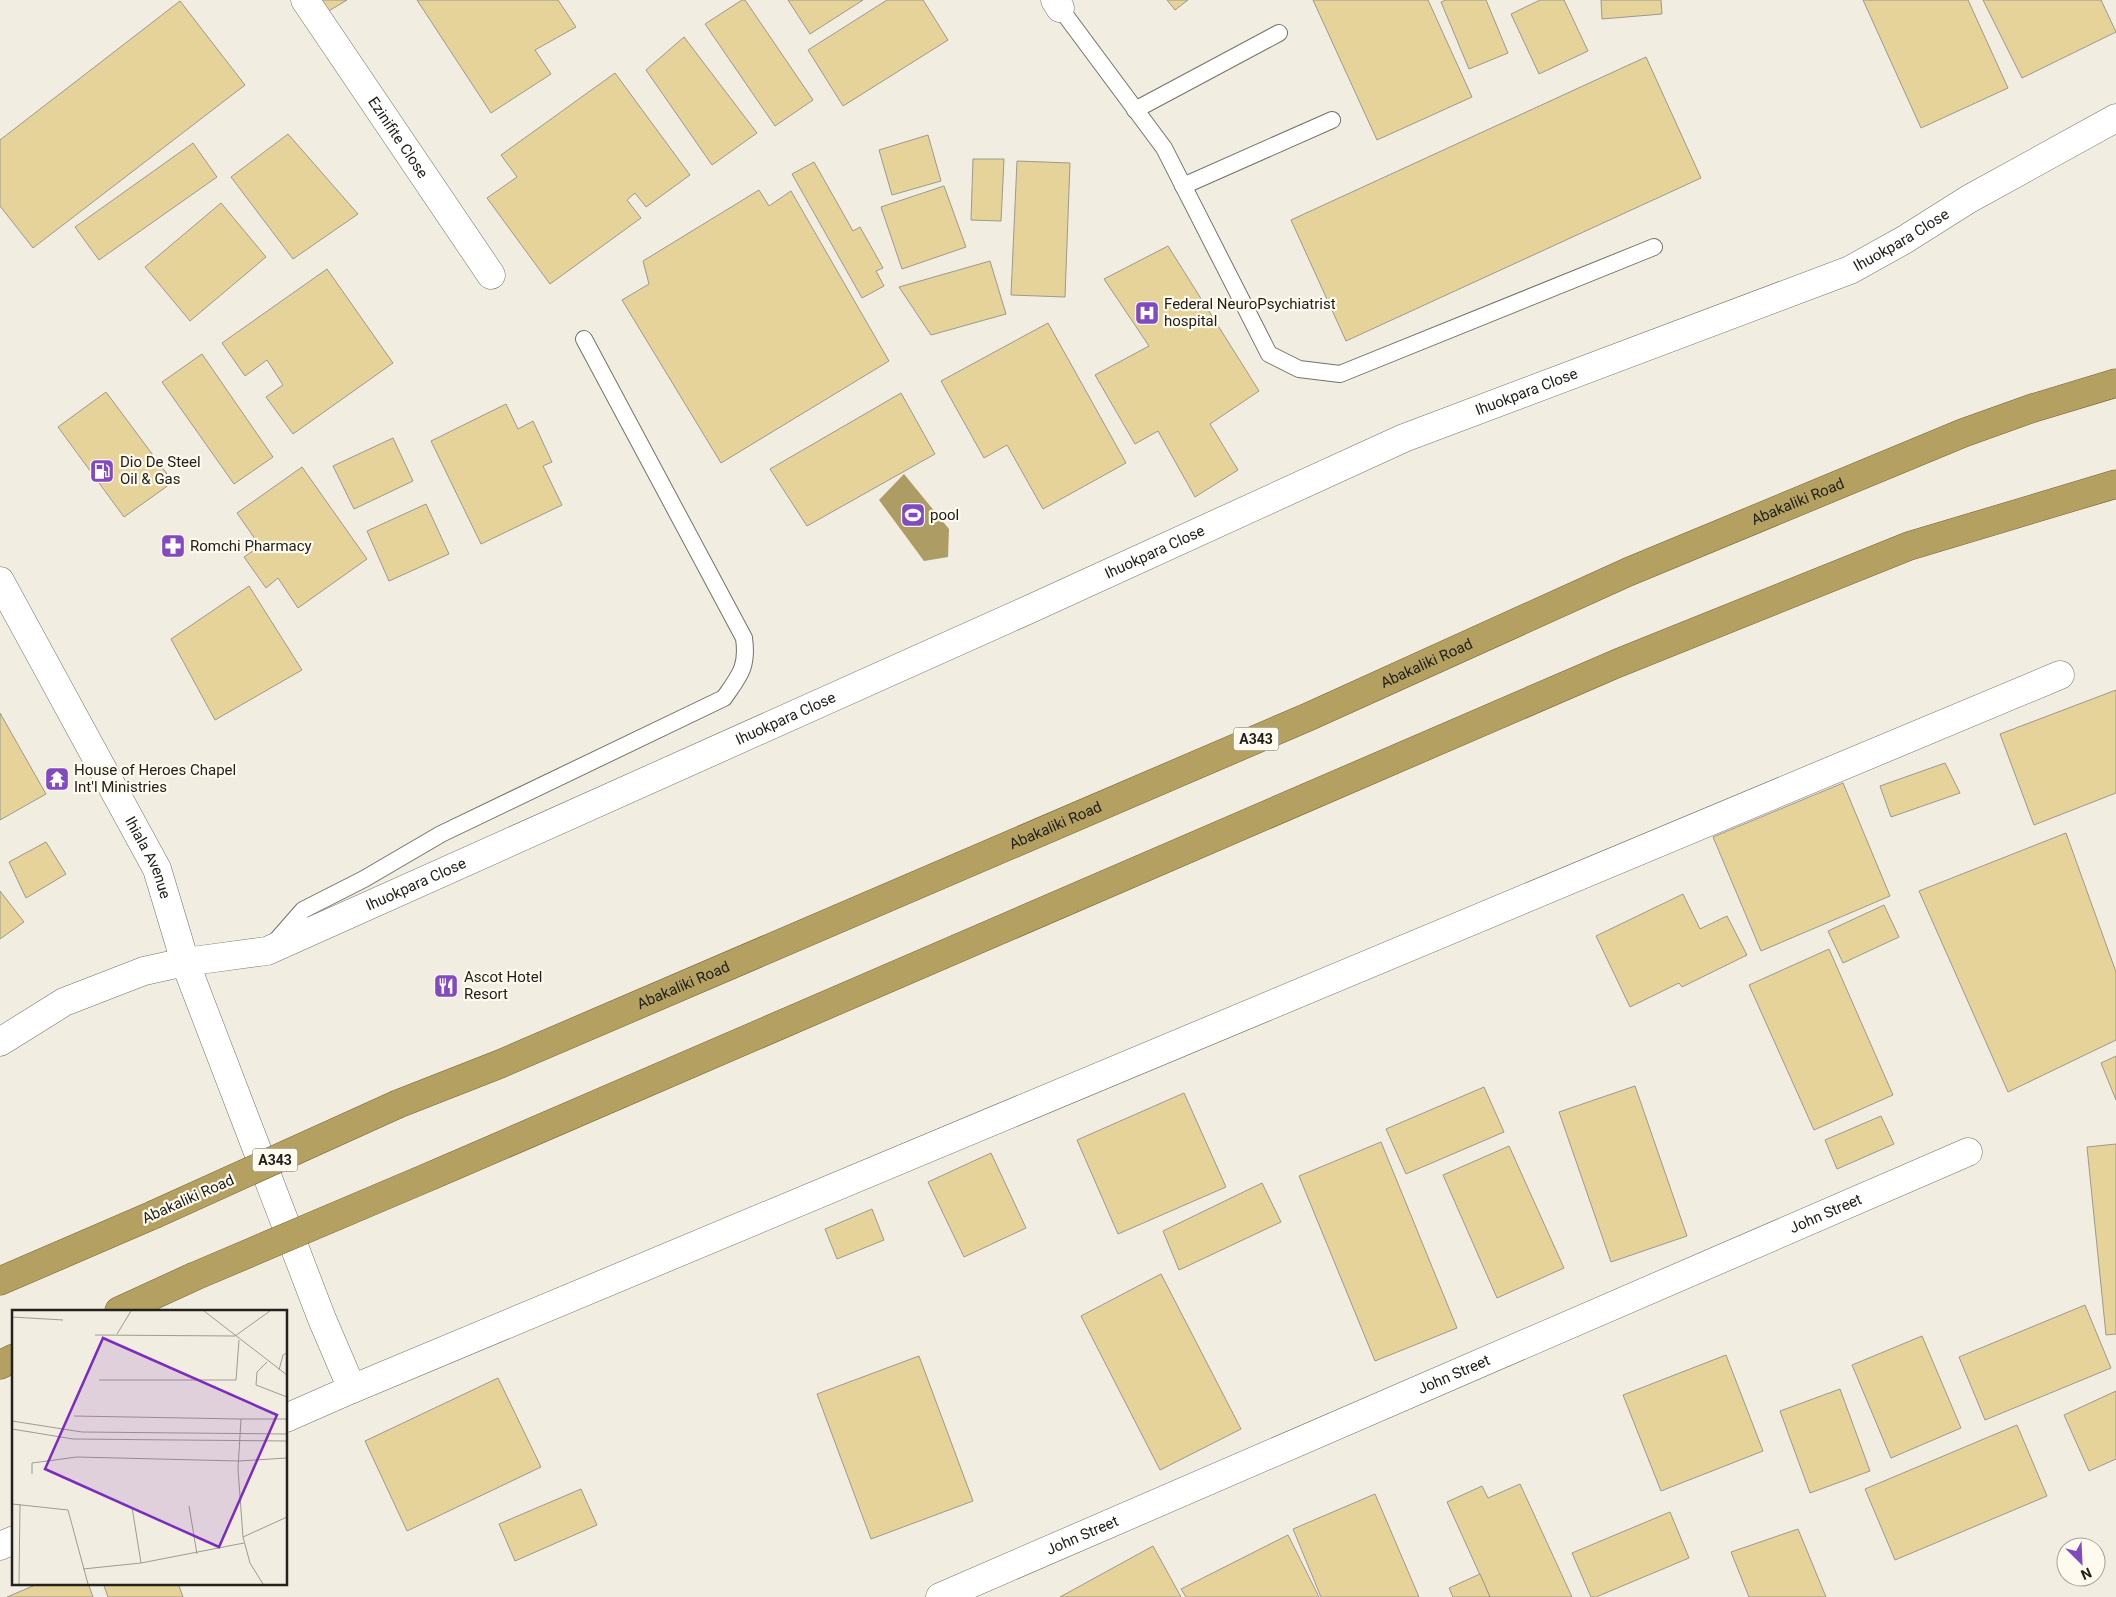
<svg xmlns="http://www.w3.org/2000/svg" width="2116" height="1597" font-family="Roboto,sans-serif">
  <rect width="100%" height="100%" fill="#f1ede1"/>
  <polygon fill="#ad9c64" points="904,474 949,529 948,557 924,561 879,500"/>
  <g fill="#e6d39a" stroke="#9c998e">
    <polygon points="320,0 347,0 327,12"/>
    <polygon points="417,0 558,0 576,27 535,50 551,74 491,113"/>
    <polygon points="742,0 745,0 813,100 775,126 705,24"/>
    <polygon points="788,0 863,0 810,34"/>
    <polygon points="887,0 923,0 948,40 843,106 808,50"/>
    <polygon points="1167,0 1188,0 1175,10"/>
    <polygon points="1313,0 1428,0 1472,97 1377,140"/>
    <polygon points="1446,0 1486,0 1508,53 1469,69 1441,2"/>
    <polygon points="1540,0 1564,0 1588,51 1539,74 1511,14"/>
    <polygon points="1601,0 1661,0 1662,14 1602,19"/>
    <polygon points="1863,0 1968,0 2008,88 1921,128"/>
    <polygon points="1983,0 2101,0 2116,32 2022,78"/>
    <polygon points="180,1 245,85 33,248 0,206 0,140"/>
    <polygon points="684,37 757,133 712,165 646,70"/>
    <polygon points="1646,57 1701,178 1346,341 1291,220"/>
    <polygon points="615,73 690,175 646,207 635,193 627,200 641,218 550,284 487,198 517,177 501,155"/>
    <polygon points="288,134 358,214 293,259 231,177"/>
    <polygon points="928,135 941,181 892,195 879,150"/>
    <polygon points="193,143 217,177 99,260 75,227"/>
    <polygon points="973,159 1004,159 1001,221 971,220"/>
    <polygon points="1017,161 1070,163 1065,297 1011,295"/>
    <polygon points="814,162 853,231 860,227 883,268 876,271 884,286 862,298 792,174"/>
    <polygon points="944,186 966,247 902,269 881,207"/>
    <polygon points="759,190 769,206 791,191 889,361 721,463 622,300 649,284 643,261"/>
    <polygon points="221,203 266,257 190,321 145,267"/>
    <polygon points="1168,246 1259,391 1210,424 1238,470 1195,497 1158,431 1135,444 1095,375 1149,346 1104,279"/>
    <polygon points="990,261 1006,314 931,335 899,287"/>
    <polygon points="327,269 393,363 293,434 266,397 283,385 267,360 245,376 222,343"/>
    <polygon points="1048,323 1126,463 1043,509 1007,445 984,458 941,381"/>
    <polygon points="202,354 273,457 234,484 162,382"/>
    <polygon points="106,392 173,482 124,517 58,427"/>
    <polygon points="901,393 935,454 807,526 770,469"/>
    <polygon points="506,404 518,429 533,421 552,462 543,466 562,505 481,544 431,441"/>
    <polygon points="393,438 413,481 354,509 333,466"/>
    <polygon points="302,467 367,559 298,608 278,578 266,588 244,557 260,546 237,513"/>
    <polygon points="426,504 449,554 389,581 367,531"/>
    <polygon points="249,586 302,670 215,720 171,639"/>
    <polygon points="2116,690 2116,793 2034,825 2000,734"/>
    <polygon points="0,713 46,794 0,820"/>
    <polygon points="1945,763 1960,793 1891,817 1880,786"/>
    <polygon points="1843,783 1890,896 1761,951 1713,837"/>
    <polygon points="2066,833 2116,972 2116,1040 2008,1092 1919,891"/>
    <polygon points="46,842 66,874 26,898 9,862"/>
    <polygon points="0,891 24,922 0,939"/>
    <polygon points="1683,894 1700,929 1727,916 1747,955 1682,987 1679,983 1630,1007 1596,936"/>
    <polygon points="1884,905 1899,937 1843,963 1828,931"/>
    <polygon points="1829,949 1893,1095 1814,1130 1749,985"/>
    <polygon points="2116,1056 2116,1100 2101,1063"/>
    <polygon points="1635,1086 1687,1236 1611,1262 1559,1112"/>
    <polygon points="1484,1087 1504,1132 1406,1174 1386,1129"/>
    <polygon points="1184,1093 1226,1187 1118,1234 1077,1140"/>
    <polygon points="1881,1116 1894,1144 1837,1169 1825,1140"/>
    <polygon points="1381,1142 1457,1328 1375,1361 1299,1176"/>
    <polygon points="2116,1144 2116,1334 2106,1335 2087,1147"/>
    <polygon points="1509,1146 1564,1268 1497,1298 1443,1175"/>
    <polygon points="991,1153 1026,1228 964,1257 928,1182"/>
    <polygon points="1262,1183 1281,1222 1179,1270 1163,1231"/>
    <polygon points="872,1209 884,1240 837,1259 825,1229"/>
    <polygon points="1161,1274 1241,1429 1160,1470 1081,1316"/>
    <polygon points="2085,1305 2111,1368 1985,1420 1959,1357"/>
    <polygon points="1922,1336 1961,1428 1891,1458 1852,1365"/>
    <polygon points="1726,1355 1763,1451 1661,1491 1623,1395"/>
    <polygon points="919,1356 973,1501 871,1539 817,1394"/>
    <polygon points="498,1378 541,1467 407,1531 365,1441"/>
    <polygon points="1840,1389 1870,1471 1810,1493 1780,1411"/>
    <polygon points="2116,1391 2116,1459 2089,1471 2064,1415"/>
    <polygon points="2017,1425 2047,1496 1895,1560 1865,1489"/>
    <polygon points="1520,1484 1572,1597 1490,1597 1447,1502 1482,1486 1488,1498"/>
    <polygon points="581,1489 597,1525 515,1561 499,1524"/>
    <polygon points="1375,1494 1419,1597 1321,1597 1293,1529"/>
    <polygon points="1670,1512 1689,1558 1596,1597 1591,1597 1572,1553"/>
    <polygon points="1798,1529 1826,1597 1749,1597 1731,1552"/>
    <polygon points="1288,1535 1319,1597 1186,1597 1181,1589"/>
    <polygon points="1153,1546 1181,1597 1060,1597"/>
    <polygon points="1480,1574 1490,1597 1453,1597 1449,1588"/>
    <polygon points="40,1583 88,1583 93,1597 7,1597"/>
    <polygon points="103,1583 178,1583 183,1597 108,1597"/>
  </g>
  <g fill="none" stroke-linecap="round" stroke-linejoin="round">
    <defs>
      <g id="service">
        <polyline points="1060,8 1164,148 1269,354 1299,369 1340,374 1654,247"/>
        <polyline points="1135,110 1279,33"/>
        <polyline points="1183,186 1332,120"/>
        <path d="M 275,942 L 303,910 L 364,879 L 441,834 L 724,698 C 740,675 748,667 744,638 L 584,339"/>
      </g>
      <g id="minor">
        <path id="s1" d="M 305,0 L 491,275"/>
        <polyline points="1055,0 1060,8"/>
        <path id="s2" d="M 185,962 L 267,951 L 1030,609 L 1404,438 L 1850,270 L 1904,240 L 1969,199 L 2116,118"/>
        <polyline points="352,1389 2060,675"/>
        <path id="s3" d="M 940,1597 L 1968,1152"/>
      </g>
      <g id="secondary">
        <path id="s4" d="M 0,581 L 157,869 L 185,962 L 322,1319 L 352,1389 L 286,1418"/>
        <polyline points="0,1042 64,1002 144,971 185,962"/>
        <polyline points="0,1546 14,1540"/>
      </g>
      <g id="trunk">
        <path id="s5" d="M 398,1104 L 500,1064 L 1308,717 L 1628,572 L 1963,433 L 2033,408 L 2116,383"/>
        <polyline points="433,1175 1618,663 1909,546 2116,484"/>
        <polyline points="0,1281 153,1215"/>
        <polyline points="119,1311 193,1277"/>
        <polyline points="0,1365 14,1358"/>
      </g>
    </defs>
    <use href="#service" stroke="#757267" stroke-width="18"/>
    <use href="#minor" stroke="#757267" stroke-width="29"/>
    <use href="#secondary" stroke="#757267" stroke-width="29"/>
    <use href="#trunk" stroke="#75652f" stroke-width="29"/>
    <use href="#service" stroke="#fff" stroke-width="16"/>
    <use href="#minor" stroke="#fff" stroke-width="28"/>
    <use href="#secondary" stroke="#fff" stroke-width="28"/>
    <use href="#trunk" stroke="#b4a060" stroke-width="28"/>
    <defs>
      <g id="trunk-bridge">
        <polyline points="153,1215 398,1104"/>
        <polyline points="193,1277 433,1175"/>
      </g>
    </defs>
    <use href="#trunk-bridge" stroke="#75652f" stroke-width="29" stroke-linecap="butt"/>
    <use href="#trunk-bridge" stroke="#b4a060" stroke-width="28"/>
  </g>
  <defs>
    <symbol id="hospital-square" viewBox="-11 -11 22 22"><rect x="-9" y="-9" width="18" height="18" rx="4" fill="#824ac1" stroke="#fefaee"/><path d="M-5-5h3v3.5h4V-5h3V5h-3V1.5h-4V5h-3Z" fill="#fff"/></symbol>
    <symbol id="fuel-square" viewBox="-11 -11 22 22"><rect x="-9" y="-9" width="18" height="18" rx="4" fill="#824ac1" stroke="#fefaee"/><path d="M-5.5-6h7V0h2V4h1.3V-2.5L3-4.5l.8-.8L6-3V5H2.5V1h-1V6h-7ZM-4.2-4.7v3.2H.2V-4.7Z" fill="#fff"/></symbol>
    <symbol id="stadium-square" viewBox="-11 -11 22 22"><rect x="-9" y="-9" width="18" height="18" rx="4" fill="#824ac1" stroke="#fefaee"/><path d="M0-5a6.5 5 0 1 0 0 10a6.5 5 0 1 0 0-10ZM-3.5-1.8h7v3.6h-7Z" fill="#fff"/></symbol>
    <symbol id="pharmacy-square" viewBox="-11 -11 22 22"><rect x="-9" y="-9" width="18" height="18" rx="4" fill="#824ac1" stroke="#fefaee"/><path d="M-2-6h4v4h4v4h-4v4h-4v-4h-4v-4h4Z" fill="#fff"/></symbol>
    <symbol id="temple-square" viewBox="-11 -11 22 22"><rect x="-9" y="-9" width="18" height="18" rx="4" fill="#824ac1" stroke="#fefaee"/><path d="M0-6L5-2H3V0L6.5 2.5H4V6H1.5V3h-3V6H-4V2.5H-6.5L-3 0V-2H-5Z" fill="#fff"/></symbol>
    <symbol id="restaurant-square" viewBox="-11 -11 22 22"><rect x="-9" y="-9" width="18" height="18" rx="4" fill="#824ac1" stroke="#fefaee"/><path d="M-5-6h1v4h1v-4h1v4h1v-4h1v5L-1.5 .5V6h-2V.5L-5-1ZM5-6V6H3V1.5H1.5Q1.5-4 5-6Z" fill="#fff"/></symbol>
  </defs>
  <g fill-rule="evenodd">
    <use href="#hospital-square" x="1133" y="299" width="28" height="28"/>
    <use href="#fuel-square" x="88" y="457" width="28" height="28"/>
    <use href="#stadium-square" x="899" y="501" width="28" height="28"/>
    <use href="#pharmacy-square" x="159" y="532" width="28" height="28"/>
    <use href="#temple-square" x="43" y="765" width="28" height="28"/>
    <use href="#restaurant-square" x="432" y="972" width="28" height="28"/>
  </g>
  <g text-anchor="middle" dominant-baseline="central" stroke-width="4.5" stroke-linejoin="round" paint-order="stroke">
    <g fill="#fefaee" stroke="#64625b" stroke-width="1">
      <rect x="1233.5" y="727.5" width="45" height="23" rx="4"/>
      <rect x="252.5" y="1148.5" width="45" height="23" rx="4"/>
    </g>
    <g font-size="14" font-weight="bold" fill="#22211c">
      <text x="1256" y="739">A343</text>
      <text x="275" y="1160">A343</text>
    </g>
    <g font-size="15" fill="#22211c" stroke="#fefaee">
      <text stroke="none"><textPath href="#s1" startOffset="166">Ezinifite Close</textPath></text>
      <text stroke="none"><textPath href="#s2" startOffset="1866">Ihuokpara Close</textPath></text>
      <text stroke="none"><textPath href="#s2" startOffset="1461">Ihuokpara Close</textPath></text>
      <text stroke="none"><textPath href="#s5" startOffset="1524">Abakaliki Road</textPath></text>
      <text stroke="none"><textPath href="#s2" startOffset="1056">Ihuokpara Close</textPath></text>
      <text stroke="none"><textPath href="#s5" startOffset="1119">Abakaliki Road</textPath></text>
      <text stroke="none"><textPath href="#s2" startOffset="651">Ihuokpara Close</textPath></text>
      <text stroke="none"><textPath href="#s5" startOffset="714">Abakaliki Road</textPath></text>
      <text stroke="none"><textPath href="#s4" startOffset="314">Ihiala Avenue</textPath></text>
      <text stroke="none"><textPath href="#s2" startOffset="246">Ihuokpara Close</textPath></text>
      <text stroke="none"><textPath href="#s5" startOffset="309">Abakaliki Road</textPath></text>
      <text transform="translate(188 1199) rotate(-24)">Abakaliki Road</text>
      <text stroke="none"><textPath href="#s3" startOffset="965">John Street</textPath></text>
      <text stroke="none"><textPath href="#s3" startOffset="560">John Street</textPath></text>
      <text stroke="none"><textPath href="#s3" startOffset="155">John Street</textPath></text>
    </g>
    <g font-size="15" fill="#22211c" stroke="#fefaee" text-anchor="start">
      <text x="1164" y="304">Federal NeuroPsychiatrist<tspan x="1164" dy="17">hospital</tspan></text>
      <text x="120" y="462">Dio De Steel<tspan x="120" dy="17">Oil &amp; Gas</tspan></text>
      <text x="930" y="515">pool</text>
      <text x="190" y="546">Romchi Pharmacy</text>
      <text x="74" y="770">House of Heroes Chapel<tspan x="74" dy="17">Int'l Ministries</tspan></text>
      <text x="464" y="977">Ascot Hotel<tspan x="464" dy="17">Resort</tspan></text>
    </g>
  </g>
  <g transform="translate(12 1310)">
    <rect width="275" height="275" fill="#f1ede1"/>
    <path fill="none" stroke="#9e9b92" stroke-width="1" d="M 192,1 L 275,65M 0,7 L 51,10M 105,24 L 119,1M 83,25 L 223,26 L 258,1M 255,52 L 245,62 L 244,75 L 275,87M 267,60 L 271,45 L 275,43M 87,70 L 224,70 L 227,30M 62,106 L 229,109M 0,111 L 70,122 L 275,124M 0,119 L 61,129 L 275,131M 227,151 L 275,148M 20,164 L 20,153 L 65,147 L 227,151M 0,194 L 56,200 L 76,274M 177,196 L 185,244M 120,197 L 129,253M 231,227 L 275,207M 71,259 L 129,253 L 232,233M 7,274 L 8,194M 251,274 L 238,253 L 231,227 L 226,159 L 229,109 L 275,109"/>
    <path fill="#7b2cbf" fill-opacity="0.15" stroke="#7b2cbf" stroke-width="2.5" d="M 91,28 L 265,105 L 207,237 L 33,159 Z"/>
    <rect width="275" height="275" fill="none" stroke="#22211c" stroke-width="2.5"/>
  </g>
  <g transform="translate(2081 1562) rotate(156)"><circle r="24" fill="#fefaee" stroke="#a6a39a"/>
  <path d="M0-4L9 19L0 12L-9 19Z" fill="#824ac1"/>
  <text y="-8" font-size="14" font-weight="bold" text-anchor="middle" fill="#22211c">N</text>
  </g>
</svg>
